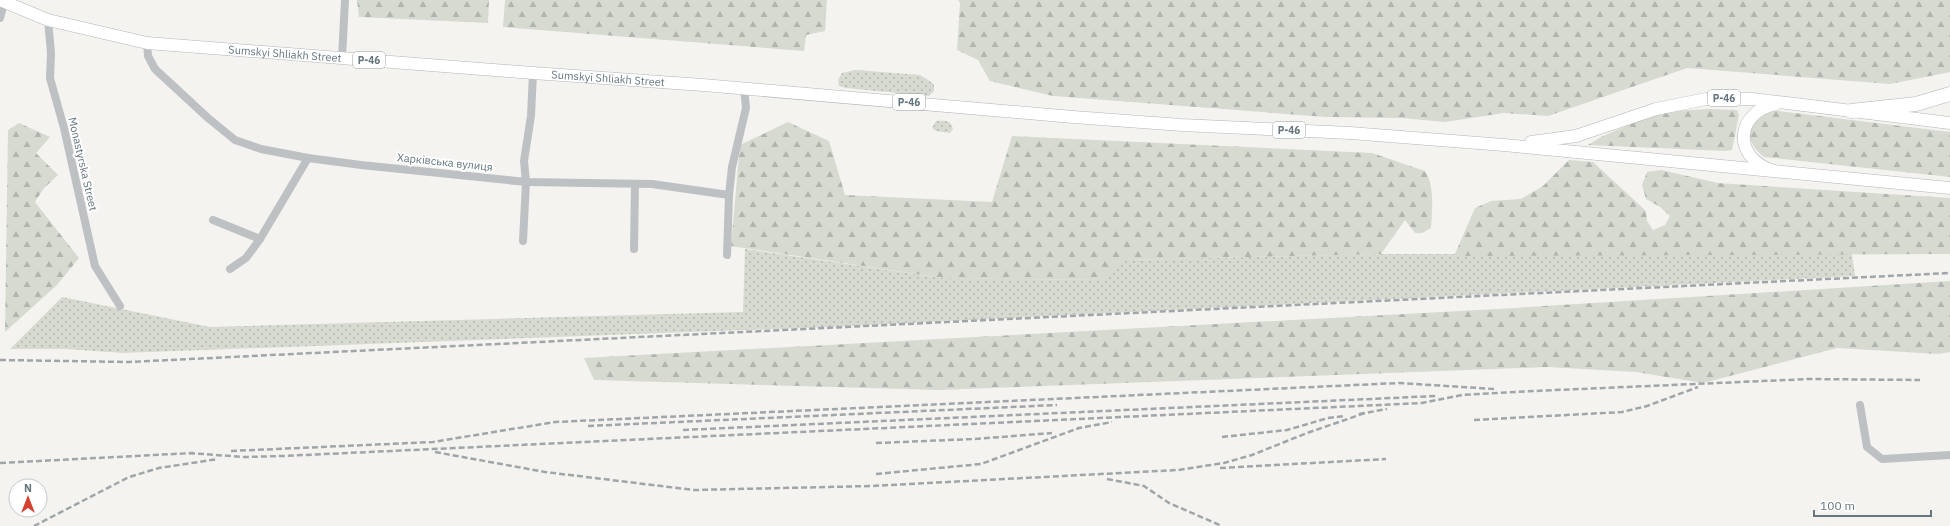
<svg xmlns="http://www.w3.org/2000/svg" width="1950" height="526" font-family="'IBM Plex Sans',sans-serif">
  <defs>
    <pattern id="grass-dots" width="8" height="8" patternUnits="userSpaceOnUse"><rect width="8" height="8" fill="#d6dad1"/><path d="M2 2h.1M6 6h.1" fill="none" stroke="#b1b5af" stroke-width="1.8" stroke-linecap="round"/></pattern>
    <pattern id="forest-firs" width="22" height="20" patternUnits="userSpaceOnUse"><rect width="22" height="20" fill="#d6dad1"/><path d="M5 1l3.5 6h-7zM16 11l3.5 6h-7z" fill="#b1b5af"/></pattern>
  </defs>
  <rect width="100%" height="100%" fill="#f4f3f0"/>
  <g fill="url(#grass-dots)">
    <polygon points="856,70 920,75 934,84 934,91 929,96 846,88 839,86 838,80 842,73"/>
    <path d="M 936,121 C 945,121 950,119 953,129 L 950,133 L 936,131 L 932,128 Z"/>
    <polygon points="745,249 942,278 1103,280 1123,260 1381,254 1852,254 1855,276 827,327 122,353 67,349 10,349 62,297 210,327 743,312"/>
  </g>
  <g fill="url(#forest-firs)">
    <polygon points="357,0 489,0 488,23 359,17"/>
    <polygon points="505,0 827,0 825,31 806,35 804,51 503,27"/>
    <polygon points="958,0 1950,0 1950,72 1890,84 1687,68 1548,116 1504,113 1445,122 1402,118 1326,117 1053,96 990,81 978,60 957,50 960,3"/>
    <polygon points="1708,109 1737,110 1739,115 1732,150 1725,151 1588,145 1601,137 1658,112"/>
    <path d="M 1770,110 L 1950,132 L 1950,177 L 1764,157 C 1752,147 1748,139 1749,123 Z"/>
    <path d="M 788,122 L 829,141 L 845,195 L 992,202 L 1012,136 L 1372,153 L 1425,171 C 1435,185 1432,210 1431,228 L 1422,233 L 1415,233 L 1405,220 L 1381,254 L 1124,260 L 1103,280 L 942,278 L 731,246 L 740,145 Z"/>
    <polygon points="19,123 50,137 36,153 58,175 44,188 35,202 79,258 57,285 5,332 8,130"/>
    <polygon points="1569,160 1593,162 1646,211 1647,221 1653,230 1665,225 1670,216 1660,207 1646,199 1642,185 1647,172 1661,170 1718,183 1950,198 1950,254 1454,256 1475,208 1491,201 1521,199 1543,186"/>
    <polygon points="1950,281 1950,352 1939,354 1837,348 1703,383 1636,372 1548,367 938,390 594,380 584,358 1497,309"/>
  </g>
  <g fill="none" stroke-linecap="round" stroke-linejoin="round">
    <defs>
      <g id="primary">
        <path id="s1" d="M 0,0 L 48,20 L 147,43 L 533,73 L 703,85 L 1073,117 L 1182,125 L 1350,133 L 1504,145 L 1950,188"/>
        <polyline points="1531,142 1576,136 1656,109 1706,99 1752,99 1787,103 1950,123"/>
        <path d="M 1771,170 C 1732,156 1736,112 1776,104"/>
      </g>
      <polyline id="highway" points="1851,111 1916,104 1950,94"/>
    </defs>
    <use href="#primary" stroke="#b1b5b8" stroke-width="13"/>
    <use href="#highway" stroke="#b0b4b6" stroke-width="15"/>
    <g stroke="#bdc1c4" stroke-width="8">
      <polyline points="0,18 5,0"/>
      <polyline points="48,20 51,53 50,78 64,128 95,266 120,306"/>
      <polyline points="147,43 148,56 155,69 208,118 235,140 261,149 308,158 361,165 526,182 652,184 729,195 727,255"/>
      <polyline points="342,58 345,0"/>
      <polyline points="729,195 732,167 746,108 744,88"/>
      <polyline points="213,220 260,239 246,258 230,269"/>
      <polyline points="260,239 308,158"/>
      <polyline points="523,241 526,182 524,161 531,116 533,73"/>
      <polyline points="634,249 635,184"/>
      <polyline points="1860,405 1867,447 1882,459 1950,455"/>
    </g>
    <use href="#primary" stroke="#fff" stroke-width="12"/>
    <use href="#highway" stroke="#fff" stroke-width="14"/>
    <g stroke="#9fa5a9" stroke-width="2.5" stroke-dasharray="6 3" stroke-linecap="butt">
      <polyline points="0,360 129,362 1950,273"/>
      <polyline points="1359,414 1387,409"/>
      <polyline points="1474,420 1622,412 1647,406 1698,387"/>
      <polyline points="588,426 1057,405"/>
      <polyline points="683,430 1436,396"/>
      <polyline points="1222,437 1287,430 1328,418 1344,416"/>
      <polyline points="876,443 975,439 1052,433"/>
      <polyline points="231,451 433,442 555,422 1399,383 1494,389"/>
      <polyline points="435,452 545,472 694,490 871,486 1178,470 1224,463 1252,455 1307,433 1365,413"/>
      <polyline points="189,453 244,457 283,456 1422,403 1462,395 1534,391 1809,379 1920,380"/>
      <polyline points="0,463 193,453"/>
      <polyline points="1220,468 1386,459"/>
      <polyline points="876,474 981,464 1079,428 1112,422"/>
      <polyline points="1107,479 1144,486 1169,503 1222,526"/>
      <polyline points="34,526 129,477 159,468 218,459"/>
    </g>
  </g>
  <g text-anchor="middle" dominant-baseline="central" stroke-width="4" stroke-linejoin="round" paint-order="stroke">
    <g fill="#fff" stroke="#939fa5" stroke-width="1">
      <rect x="353" y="52" width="32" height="16" rx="3"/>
      <rect x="1708" y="90" width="32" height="16" rx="3"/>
      <rect x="893" y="94" width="32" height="16" rx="3"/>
      <rect x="1273" y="122" width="32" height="16" rx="3"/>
    </g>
    <g font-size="10" font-weight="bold" fill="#65767f">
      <text x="369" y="60">Р-46</text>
      <text x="1724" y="98">Р-46</text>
      <text x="909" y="102">Р-46</text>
      <text x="1289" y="130">Р-46</text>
    </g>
    <g font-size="11" fill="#65767f" stroke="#fff">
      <text stroke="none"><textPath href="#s1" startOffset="292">Sumskyi Shliakh Street</textPath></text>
      <text stroke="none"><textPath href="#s1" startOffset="616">Sumskyi Shliakh Street</textPath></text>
      <text transform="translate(445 162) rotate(6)">Харківська вулиця</text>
      <text transform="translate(83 164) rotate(77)">Monastyrska Street</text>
    </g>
  </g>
  <g transform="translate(28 498)"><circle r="19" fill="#ffffff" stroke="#c1c8cc"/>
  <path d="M0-3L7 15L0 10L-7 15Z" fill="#d5412e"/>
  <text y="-6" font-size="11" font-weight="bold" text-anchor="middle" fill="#65767f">N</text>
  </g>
  <path d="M1814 510v6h117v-6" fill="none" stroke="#65767f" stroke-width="2"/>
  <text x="1820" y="510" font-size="12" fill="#65767f" stroke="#ffffff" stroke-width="3" paint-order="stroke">100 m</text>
</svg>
